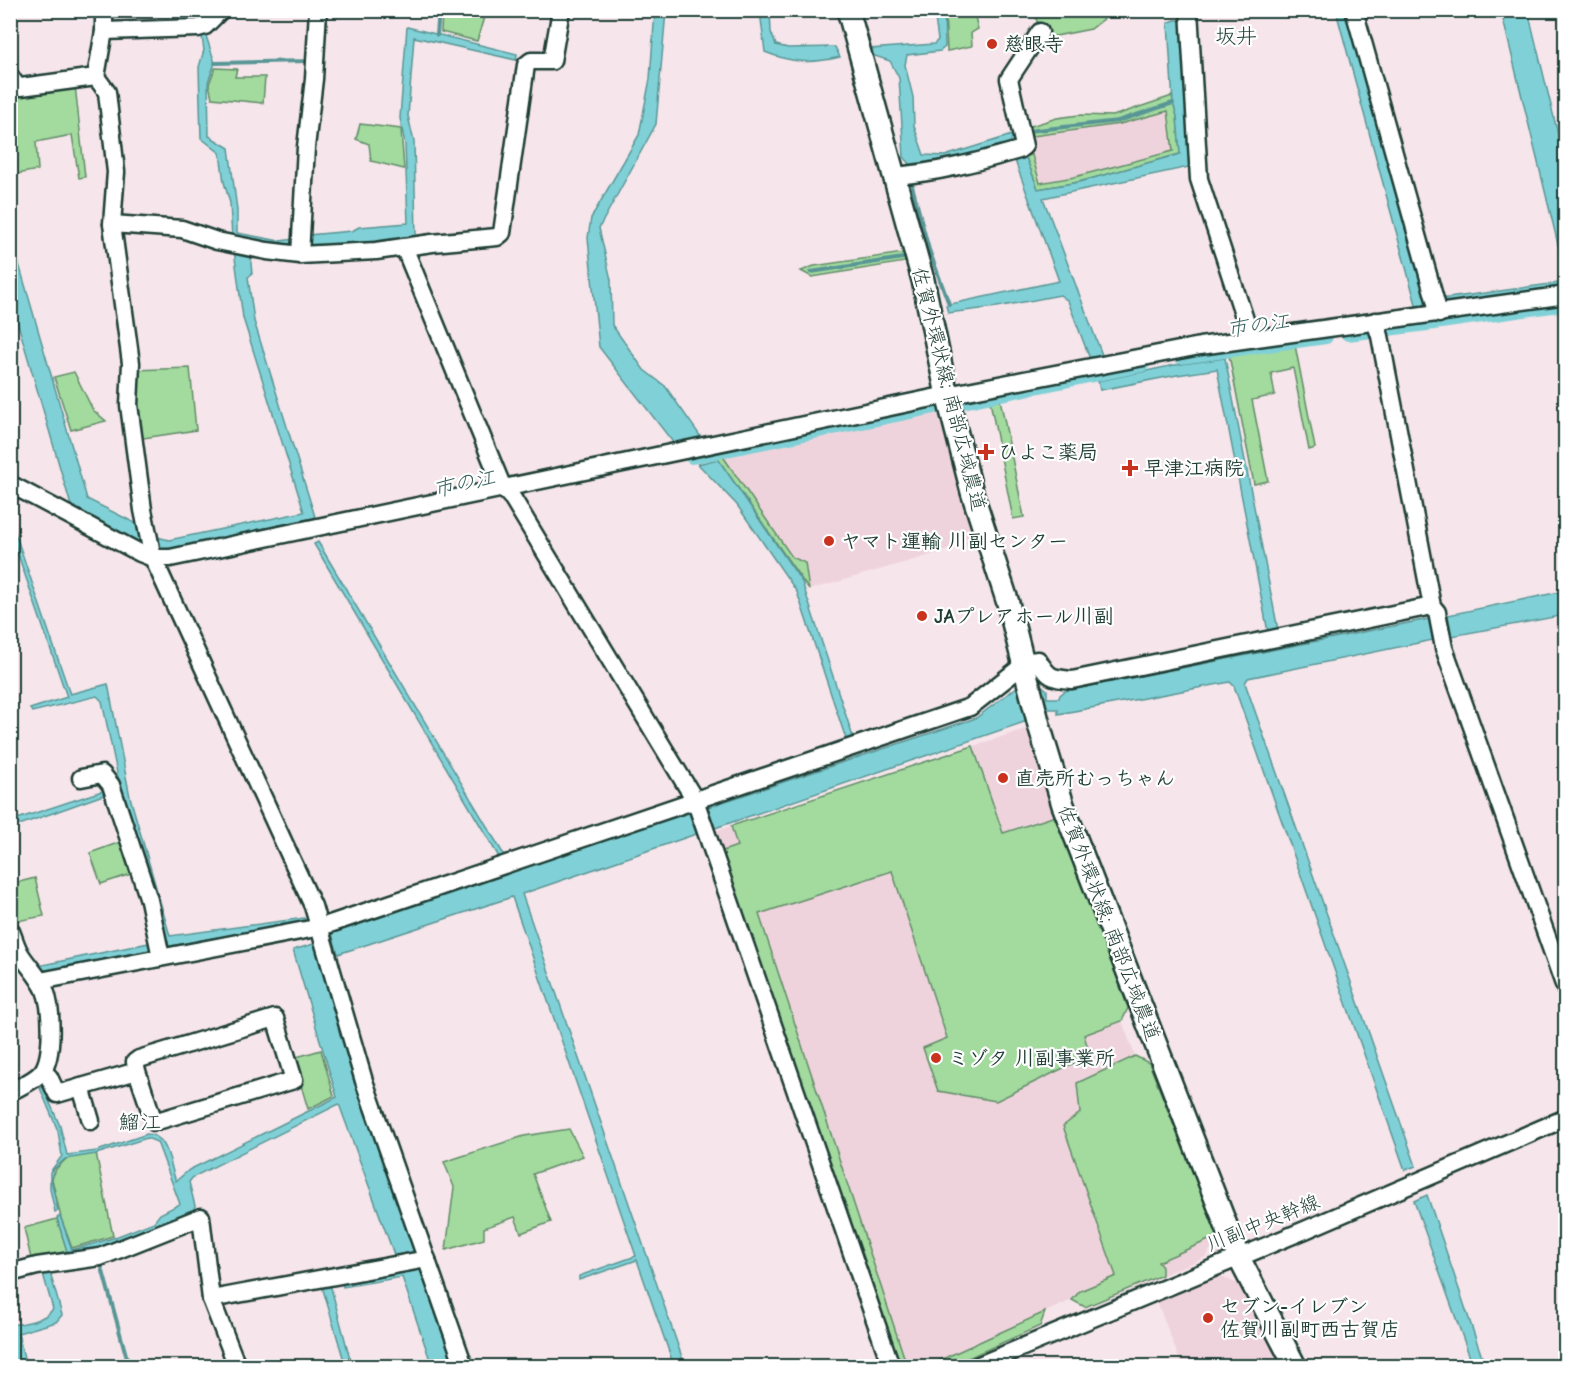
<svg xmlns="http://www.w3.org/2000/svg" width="1576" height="1377" font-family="'Comic Neue','Klee One',sans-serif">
  <rect width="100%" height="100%" fill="#f6e5ea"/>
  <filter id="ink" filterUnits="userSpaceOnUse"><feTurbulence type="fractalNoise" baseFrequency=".0167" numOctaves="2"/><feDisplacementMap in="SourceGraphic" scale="12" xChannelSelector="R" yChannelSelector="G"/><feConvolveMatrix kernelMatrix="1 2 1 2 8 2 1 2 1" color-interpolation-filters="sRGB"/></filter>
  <g filter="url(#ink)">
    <g fill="#efd3dc">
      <polygon points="1168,111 1173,151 1073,177 1040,183 1026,137 1120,124"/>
      <polygon points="937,410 976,542 809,590 805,563 792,558 722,455"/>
      <polygon points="1031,727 1059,815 1128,1008 1122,1021 1135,1056 1149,1063 1218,1236 1206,1257 1085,1307 1072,1300 1045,1312 1040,1326 950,1366 896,1366 713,832"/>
      <polygon points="1216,1275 1241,1285 1285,1366 1182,1366 1157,1302"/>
    </g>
    <g fill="#a3da9e" stroke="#618c69" stroke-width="1.5">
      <polygon points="442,11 475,11 484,17 477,41 441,32"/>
      <polygon points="956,11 984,11 974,13 978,29 971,33 972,46 947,51 945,14"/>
      <polygon points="1035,11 1109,11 1110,14 1091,29 1040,39"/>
      <polygon points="215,68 237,69 235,77 265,77 263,103 212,98 209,84"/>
      <polygon points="75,85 85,177 79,178 72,135 36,142 38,170 11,175 11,97 17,92"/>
      <polygon points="1172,96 1177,116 1180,154 1079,182 1038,189 1025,155 1032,155 1040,183 1074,177 1173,151 1168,111 1120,124 1026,137 1024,128 1057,118 1079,115 1113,116"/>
      <polygon points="360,124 401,129 404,169 371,161 369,144 356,139"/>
      <polygon points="903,253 905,262 812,277 801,271 814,266"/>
      <polygon points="1295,345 1315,448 1309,450 1293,368 1271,373 1275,395 1252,400 1268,481 1254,484 1229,355"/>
      <polygon points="190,368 196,430 137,439 134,370"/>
      <polygon points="74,372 93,410 106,421 71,430 54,377"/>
      <polygon points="1000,399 1024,517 1013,519 990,401"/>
      <polygon points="722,455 792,557 805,563 809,590 718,459"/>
      <polygon points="973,746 1003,833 1059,815 1128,1008 1122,1021 1084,1035 1090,1055 996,1101 938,1091 923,1048 947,1038 892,871 759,914 907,1366 896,1366 720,852 737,846 731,826"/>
      <polygon points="126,840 137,872 101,884 90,853"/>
      <polygon points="35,878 44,916 17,921 11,906 11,884"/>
      <polygon points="321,1050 334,1096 308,1109 293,1058"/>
      <polygon points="1135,1056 1149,1063 1218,1236 1158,1262 1162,1267 1162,1275 1085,1307 1072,1300 1080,1291 1116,1276 1063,1126 1080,1113 1077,1083"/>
      <polygon points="569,1129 583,1156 533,1174 551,1222 521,1233 515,1217 484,1228 484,1239 446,1250 454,1187 444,1162 524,1136"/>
      <polygon points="96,1153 113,1236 72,1248 61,1218 52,1179 56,1169 68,1157"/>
      <polygon points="57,1219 67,1251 32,1263 24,1228"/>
      <polygon points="1045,1312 1040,1326 950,1366 927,1366"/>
    </g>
    <g fill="#80d1d7" stroke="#599696" stroke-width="1.5">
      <polygon points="198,11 206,11 205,33 215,63 208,82 209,136 229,148 237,210 237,233 280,241 295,239 289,246 278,246 232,238 230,203 224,182 220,153 201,138 199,67 204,50"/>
      <polygon points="655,11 666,11 656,124 599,228 611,280 612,325 644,370 665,386 701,437 675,445 599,347 588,238 591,218 639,135 650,79"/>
      <path d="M 760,11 L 770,11 L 771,32 L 776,45 L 788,48 L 835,47 L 840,57 C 811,64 792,63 765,52 Z"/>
      <polygon points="934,11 949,11 944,12 945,47 940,51 907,55 905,65 913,97 914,126 924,155 945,156 1015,134 1016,141 953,163 912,166 904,157 899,78 890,61 872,55 870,49 934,44 938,40"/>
      <polygon points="1336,11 1347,11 1428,307 1417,308"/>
      <polygon points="1501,11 1528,11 1565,163 1565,273"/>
      <polygon points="1175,20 1182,20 1189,167 1043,198 1102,355 1090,359 1068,301 1060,295 997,307 948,313 946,305 1059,281 1014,158 1025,155 1038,189 1079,182 1180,154 1177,116 1173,103 1168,23"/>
      <polygon points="407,27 517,54 516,60 414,37 408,116 414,142 416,237 310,248 308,235 352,231 359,227 408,223 405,144 400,118"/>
      <polygon points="10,233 87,499 141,526 144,549 72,509 11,300"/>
      <polygon points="234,250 250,254 252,274 248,277 254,321 316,520 168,550 156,549 153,536 169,540 304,512 243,318"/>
      <polygon points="1565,282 1565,288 1443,306 1441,299"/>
      <polygon points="1225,358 1278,630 1268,632 1217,369 1177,375 1100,390 1098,381 1175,365"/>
      <polygon points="718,459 802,582 853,737 846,739 797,592 737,505 698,464"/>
      <polygon points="10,518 70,694 108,684 130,797 170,936 304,918 306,924 207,939 43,971 38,966 163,940 165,936 120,787 102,701 97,696 32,712 30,709 67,697 11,534"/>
      <polygon points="318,542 504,855 499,857 314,544"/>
      <polygon points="1565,591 1565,615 1452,636 1448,615"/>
      <polygon points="1429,619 1433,640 1248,678 1245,683 1416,1166 1405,1170 1234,686 1230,682 1058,714 1058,709 1048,709 1048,716 1030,720 715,828 708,807 976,718 1017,687 1021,688 1038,682 1047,690 1047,698 1059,698 1060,695 1065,691"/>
      <polygon points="105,790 106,794 11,828 11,821"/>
      <polygon points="692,812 699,833 522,894 685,1366 674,1366 637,1260 579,1280 579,1276 636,1256 512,897 338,954 332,934 339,929"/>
      <path d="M 317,943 L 356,1079 L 415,1252 L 395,1257 L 339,1104 L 193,1177 L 189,1182 L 195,1206 L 192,1214 L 97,1251 L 41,1258 L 67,1251 L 57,1218 L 60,1216 L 72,1250 L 113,1238 L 154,1222 L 160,1214 L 180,1204 L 157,1142 L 147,1138 L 96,1154 L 65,1159 L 54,1169 L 51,1179 L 58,1211 L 55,1212 L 50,1189 L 50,1172 L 62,1156 L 58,1131 L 40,1088 L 43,1087 L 60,1126 L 67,1155 L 97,1151 L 147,1134 C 169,1135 169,1164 176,1181 L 189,1170 L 337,1097 L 293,950 Z"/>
      <polygon points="1427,1195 1485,1366 1473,1366 1414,1201"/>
      <polygon points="420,1268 454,1366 432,1366 402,1277 343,1287 342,1283"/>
      <path d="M 49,1269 L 62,1315 L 56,1322 L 18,1333 L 26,1366 L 16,1366 L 12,1352 L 10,1324 C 23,1325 45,1320 53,1309 L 42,1270 Z"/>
      <polygon points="330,1284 352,1366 339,1366 345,1364 322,1286"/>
    </g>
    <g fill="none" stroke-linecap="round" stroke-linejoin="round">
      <g stroke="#599696" stroke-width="4">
        <polyline points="437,35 439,10"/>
        <polyline points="215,63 307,61 307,58"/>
        <polyline points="10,94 19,93"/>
        <polyline points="1028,131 1118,121 1173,103"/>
        <polyline points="911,182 929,250 949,304"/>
        <polyline points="811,272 903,258"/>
        <polyline points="101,1264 129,1366"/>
      </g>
      <g stroke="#80d1d7" stroke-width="14">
        <polyline points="1348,334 1427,324 1566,304"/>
        <polyline points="1181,357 1326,337"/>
        <polyline points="958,403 1142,365"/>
        <polyline points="692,457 940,406"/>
      </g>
      <defs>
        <g id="minor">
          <polyline points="104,10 104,31 96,77 107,92 116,172 112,224 131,363 129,405 143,510 153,558 313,906 364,1081 464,1366"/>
          <polyline points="1189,10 1199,179 1251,338"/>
          <polyline points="1354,10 1439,314"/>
          <polyline points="104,31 198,28 205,26 221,10"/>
          <polyline points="10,76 16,85 21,87 96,77"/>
          <path d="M 893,176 C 936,173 977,162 1019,150 L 1024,146 L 1009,79 L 1040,32"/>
          <polyline points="112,224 182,229 217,241 267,251 300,255 376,251 432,243 497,237 502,233 526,65 531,61 552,61 561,10"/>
          <polyline points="404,247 503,488 513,499 695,800 891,1366"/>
          <polyline points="300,255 306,147 314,79 318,10"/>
          <polyline points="1375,321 1380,336 1432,606 1437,612 1444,648 1566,990"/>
          <polyline points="10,484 140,553 153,558 170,558 947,395 1200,346 1566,295"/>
          <polyline points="81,778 102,774 111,785 149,900 161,957"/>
          <path d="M 10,929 C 14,938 16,947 21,955 C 29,967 39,977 45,990 C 52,1008 54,1056 42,1072 C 34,1081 21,1086 10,1092"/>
          <path d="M 40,981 L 321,927 L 970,707 L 1017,670 L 1023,662 L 1038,660 C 1049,678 1051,678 1072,680 L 1432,606"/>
          <polyline points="43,1071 49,1077 57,1094 137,1071 135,1062 139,1059 275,1018 294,1080 154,1122 137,1071"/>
          <polyline points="81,1087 91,1121"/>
          <polyline points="10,1273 37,1266 100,1257 201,1217 211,1299"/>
          <polyline points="237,1366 211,1299 427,1259"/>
          <polyline points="977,1366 1305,1230 1566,1118"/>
        </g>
        <polyline id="major" points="848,10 923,280 947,395 972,492 1008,603 1039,725 1063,805 1238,1256 1295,1366"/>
      </defs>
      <use href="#minor" stroke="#1f3d34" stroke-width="21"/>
      <use href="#major" stroke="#1f3d34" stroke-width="26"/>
      <use href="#minor" stroke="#fff" stroke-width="16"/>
      <use href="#major" stroke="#fff" stroke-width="21"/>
    </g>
  </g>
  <g fill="#c8321e" stroke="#fff" stroke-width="2">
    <circle cx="992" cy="44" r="6"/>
    <path d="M983 443h6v6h6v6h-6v6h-6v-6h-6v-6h6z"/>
    <path d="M1127 459h6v6h6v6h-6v6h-6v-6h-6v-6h6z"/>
    <circle cx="829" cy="541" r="6"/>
    <circle cx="922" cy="616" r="6"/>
    <circle cx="1003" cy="778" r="6"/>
    <circle cx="936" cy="1058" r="6"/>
    <circle cx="1208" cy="1318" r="6"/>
  </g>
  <g text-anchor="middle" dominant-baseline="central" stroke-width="4.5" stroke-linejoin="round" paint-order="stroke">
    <g font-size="20" font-weight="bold" fill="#1f3d34" stroke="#fff" text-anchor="start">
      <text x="1004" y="44">慈眼寺</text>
      <text x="998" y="452">ひよこ薬局</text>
      <text x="1144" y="468">早津江病院</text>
      <text x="841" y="541">ヤマト運輸 川副センター</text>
      <text x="934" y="616">JAプレアホール川副</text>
      <text x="1015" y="778">直売所むっちゃん</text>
      <text x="948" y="1058">ミゾタ 川副事業所</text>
      <text x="1220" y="1306">セブン-イレブン<tspan x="1220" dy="23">佐賀川副町西古賀店</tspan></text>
    </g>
    <g font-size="20" fill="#1f3d34" stroke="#fff">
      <text transform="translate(949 389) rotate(76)">佐賀外環状線; 南部広域農道</text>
      <text transform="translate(1109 923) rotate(69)">佐賀外環状線; 南部広域農道</text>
      <text transform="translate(1263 1223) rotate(-22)">川副中央幹線</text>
    </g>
    <g font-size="21" fill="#1f3d34" stroke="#fff">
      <text x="1236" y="36">坂井</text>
      <text x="140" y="1122">鰡江</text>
    </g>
    <g font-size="21" font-style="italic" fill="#37625d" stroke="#fff">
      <text transform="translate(1258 325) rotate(-8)">市の江</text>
      <text transform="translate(464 483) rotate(-12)">市の江</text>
    </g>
  </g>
  <rect width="1576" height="1377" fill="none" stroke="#fff" stroke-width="36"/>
  <rect x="18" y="18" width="1540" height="1341" fill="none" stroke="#1f3d34" stroke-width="2" filter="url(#ink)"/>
</svg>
